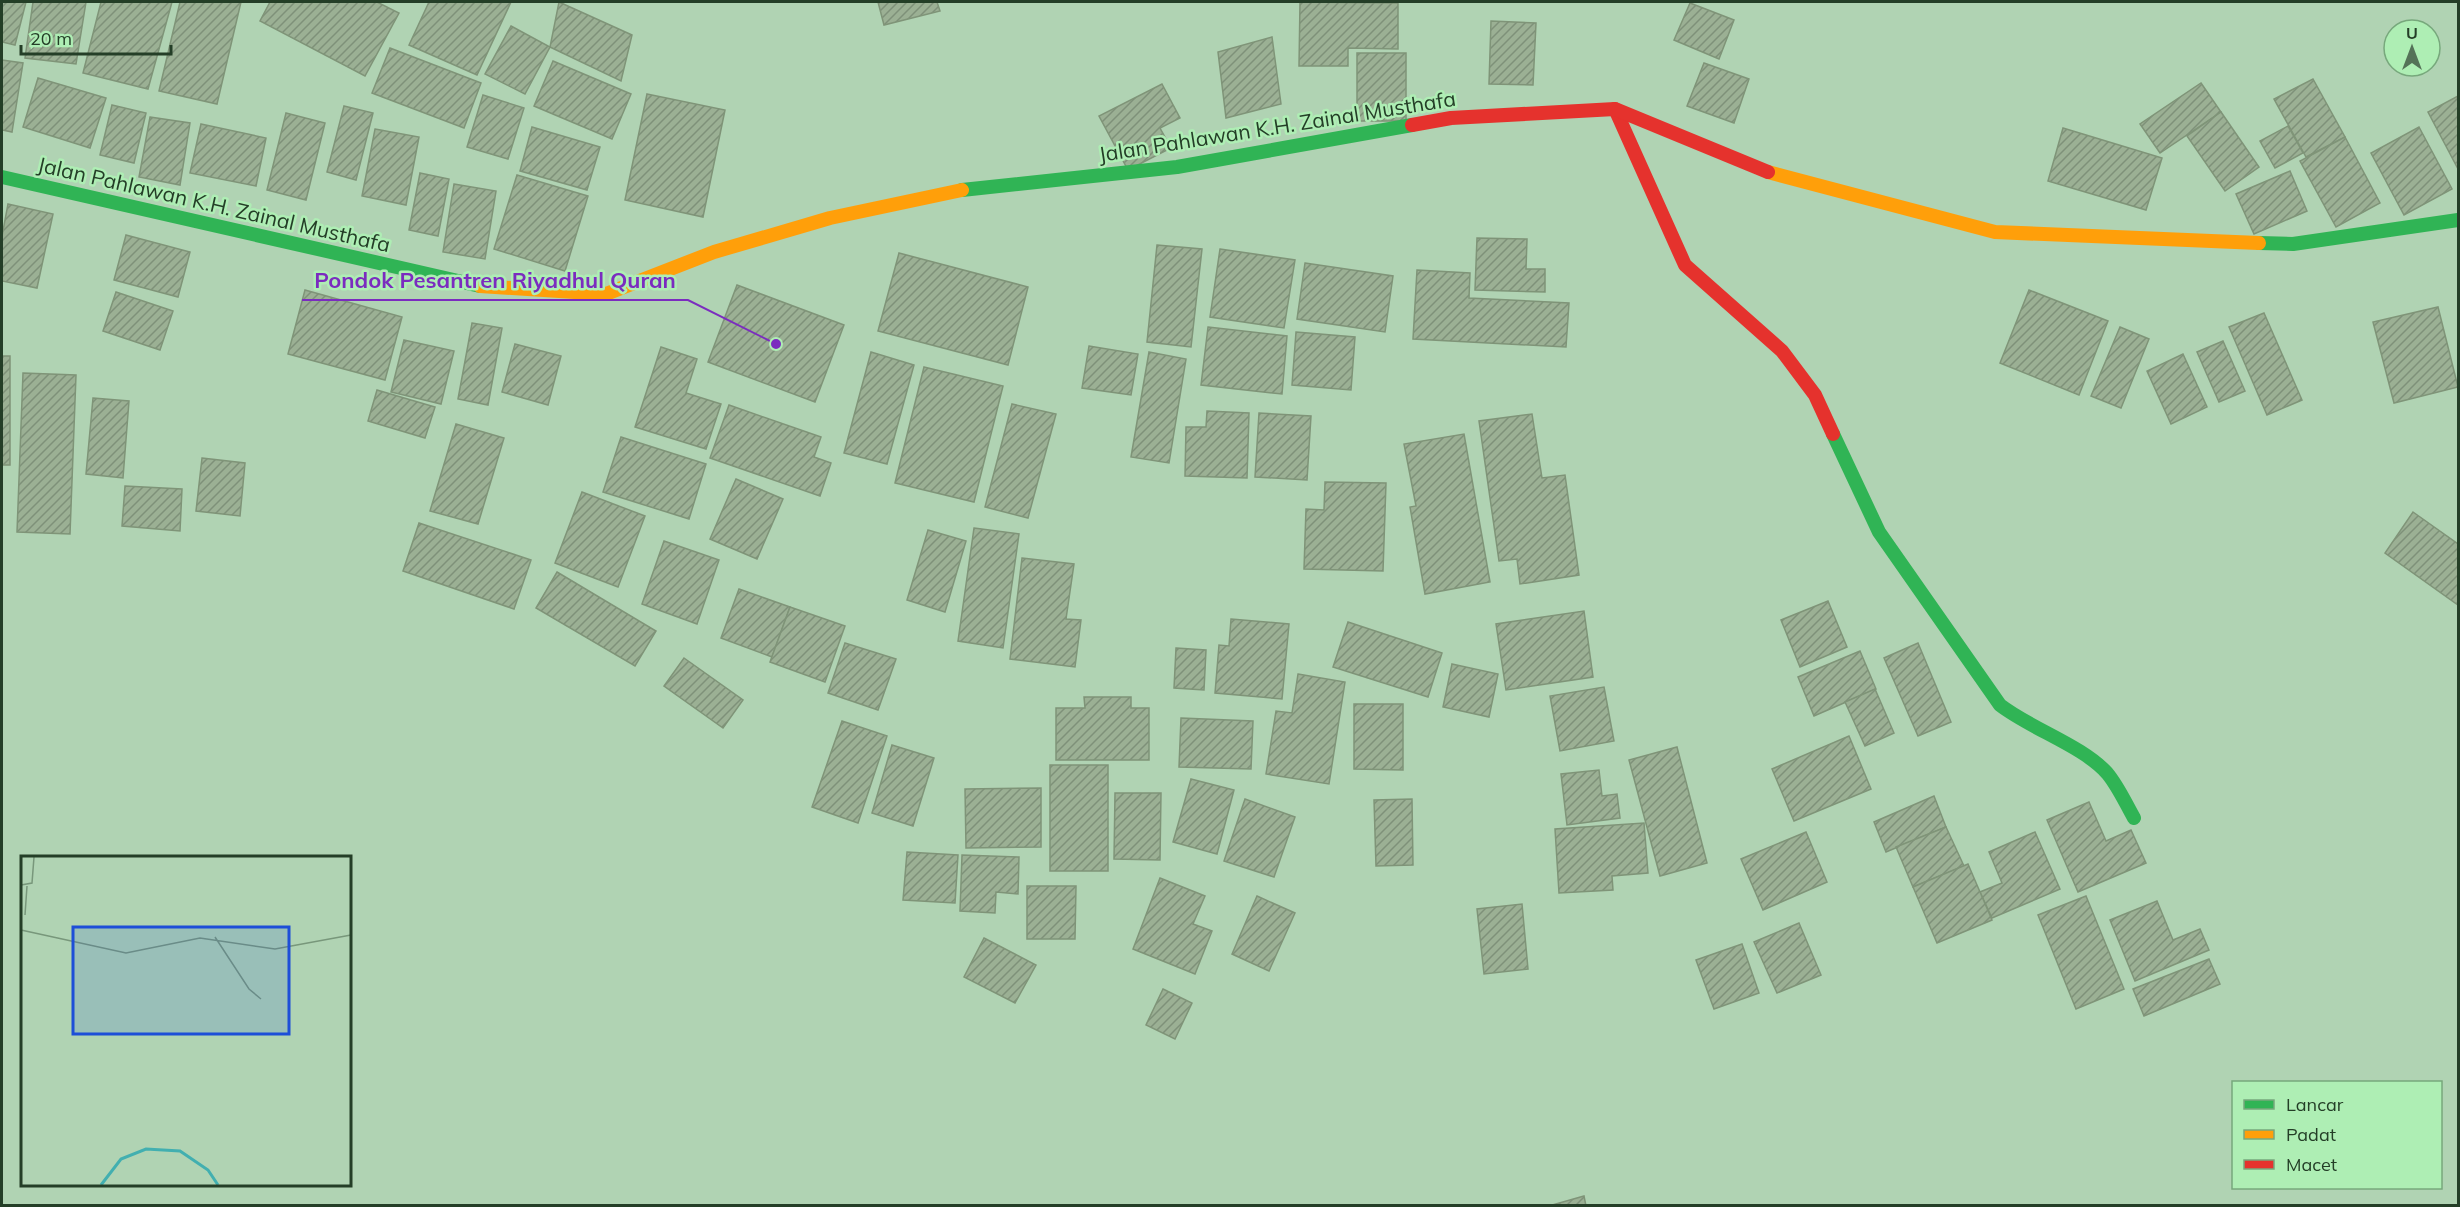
<svg xmlns="http://www.w3.org/2000/svg" width="2460" height="1207" font-family="Mulish,sans-serif">
  <defs>
    <pattern id="building-hatch" width="6" height="6" patternUnits="userSpaceOnUse" patternTransform="scale(1.5)"><rect width="6" height="6" fill="#9bb094"/><path d="M-1 1l2-2M0 6l6-6M5 7l2-2" fill="none" stroke="#7e9179"/></pattern>
  </defs>
  <rect width="100%" height="100%" fill="#b0d3b3"/>
  <g fill="url(#building-hatch)" stroke="#7f9478" stroke-width="1.5">
    <polygon points="2,2 26,2 15,45 2,42"/>
    <polygon points="33,2 86,2 76,64 25,58"/>
    <polygon points="101,2 172,2 148,89 83,73"/>
    <polygon points="180,2 241,2 217,104 159,91"/>
    <polygon points="270,2 377,2 399,13 365,76 260,21"/>
    <polygon points="429,2 511,2 477,75 409,45"/>
    <polygon points="559,2 632,35 621,81 550,47"/>
    <polygon points="878,2 937,2 940,11 884,25"/>
    <polygon points="1300,2 1398,3 1398,49 1348,48 1348,66 1299,66"/>
    <polygon points="1690,3 1734,20 1719,59 1674,40"/>
    <polygon points="1491,21 1536,23 1533,85 1489,84"/>
    <polygon points="511,26 550,47 525,94 485,74"/>
    <polygon points="1272,37 1281,104 1226,118 1218,52"/>
    <polygon points="390,48 481,83 464,128 372,93"/>
    <rect x="1357" y="53" width="49" height="68"/>
    <polygon points="2,60 23,63 12,132 2,130"/>
    <polygon points="553,61 631,94 612,139 534,106"/>
    <polygon points="1704,63 1749,79 1734,123 1687,106"/>
    <polygon points="38,78 106,98 90,148 23,127"/>
    <polygon points="2313,79 2345,137 2306,157 2274,99"/>
    <polygon points="2201,83 2221,112 2160,153 2140,124"/>
    <polygon points="1162,84 1180,118 1160,128 1171,148 1128,170 1099,116"/>
    <polygon points="647,94 725,110 703,217 625,200"/>
    <polygon points="483,95 524,108 508,159 467,147"/>
    <polygon points="2458,96 2458,169 2428,112"/>
    <polygon points="112,105 146,113 134,163 100,155"/>
    <polygon points="344,106 373,113 356,180 327,172"/>
    <polygon points="2221,112 2259,167 2225,191 2187,136"/>
    <polygon points="286,113 325,123 306,200 267,190"/>
    <polygon points="150,117 190,123 180,185 139,177"/>
    <polygon points="201,124 266,138 256,186 190,173"/>
    <polygon points="2288,126 2303,153 2275,168 2260,141"/>
    <polygon points="532,127 600,147 587,190 520,171"/>
    <polygon points="2419,127 2452,189 2404,215 2371,153"/>
    <polygon points="2063,128 2162,158 2146,210 2048,181"/>
    <polygon points="375,129 419,137 406,205 362,196"/>
    <polygon points="2345,137 2380,203 2336,227 2300,161"/>
    <polygon points="2290,171 2307,211 2254,234 2236,194"/>
    <polygon points="420,173 449,179 438,236 409,230"/>
    <polygon points="517,175 588,196 565,271 494,249"/>
    <polygon points="454,184 496,191 485,259 443,252"/>
    <polygon points="8,204 53,214 37,288 2,281 2,236"/>
    <polygon points="126,235 190,252 178,297 114,280"/>
    <polygon points="1477,238 1527,239 1526,269 1545,269 1545,292 1475,290"/>
    <polygon points="1157,245 1202,249 1191,347 1147,342"/>
    <polygon points="1220,249 1295,260 1284,328 1210,317"/>
    <polygon points="899,253 1028,287 1008,365 878,331"/>
    <polygon points="1305,263 1393,276 1385,332 1297,319"/>
    <polygon points="1417,270 1470,273 1469,298 1569,303 1566,347 1413,339"/>
    <polygon points="737,285 844,325 815,402 708,362"/>
    <polygon points="305,290 402,317 385,380 288,354"/>
    <polygon points="2029,290 2108,321 2079,395 2000,363"/>
    <polygon points="116,292 173,311 160,350 103,331"/>
    <polygon points="2438,307 2458,387 2394,403 2373,322"/>
    <polygon points="2264,313 2302,400 2267,415 2229,327"/>
    <polygon points="472,323 502,328 488,405 458,399"/>
    <polygon points="1208,327 1287,336 1282,394 1201,385"/>
    <polygon points="2120,327 2149,339 2121,408 2091,396"/>
    <polygon points="1296,332 1355,337 1351,390 1292,385"/>
    <polygon points="404,340 454,351 441,404 391,392"/>
    <polygon points="2223,341 2245,391 2219,402 2197,352"/>
    <polygon points="515,344 561,356 548,405 502,392"/>
    <polygon points="1089,346 1138,354 1131,395 1082,388"/>
    <polygon points="661,347 697,359 686,393 721,404 706,449 635,427"/>
    <polygon points="871,352 914,365 887,464 844,453"/>
    <polygon points="1149,352 1186,359 1169,463 1131,457"/>
    <polygon points="2183,354 2207,407 2171,424 2147,371"/>
    <rect x="2" y="356" width="8" height="109"/>
    <polygon points="924,367 1003,386 974,502 895,483"/>
    <polygon points="23,373 76,375 70,534 17,532"/>
    <polygon points="377,390 435,407 425,438 368,421"/>
    <polygon points="93,398 129,401 123,478 86,474"/>
    <polygon points="1012,404 1056,414 1028,518 985,507"/>
    <polygon points="729,405 821,437 814,457 831,463 820,496 710,458"/>
    <polygon points="1207,411 1249,413 1247,478 1185,476 1186,427 1206,427"/>
    <polygon points="1259,413 1311,416 1307,480 1255,477"/>
    <polygon points="1532,414 1542,478 1565,475 1579,575 1520,584 1517,559 1499,561 1479,421"/>
    <polygon points="456,424 504,438 478,524 430,511"/>
    <polygon points="1464,434 1490,582 1425,594 1410,507 1416,506 1404,444"/>
    <polygon points="621,437 706,464 689,519 603,492"/>
    <polygon points="202,458 245,463 240,516 196,511"/>
    <polygon points="736,479 783,499 757,559 710,539"/>
    <polygon points="1325,482 1386,483 1383,571 1304,569 1306,509 1324,510"/>
    <polygon points="125,486 182,489 180,531 122,526"/>
    <polygon points="582,492 645,516 618,587 555,563"/>
    <polygon points="2413,512 2458,544 2458,605 2385,553"/>
    <polygon points="419,523 531,560 514,609 403,571"/>
    <polygon points="974,528 1019,534 1003,648 958,641"/>
    <polygon points="928,530 966,541 945,612 907,600"/>
    <polygon points="664,541 719,560 697,624 642,604"/>
    <polygon points="1022,558 1074,564 1066,619 1081,620 1075,667 1010,659"/>
    <polygon points="557,572 656,631 635,666 536,608"/>
    <polygon points="739,589 790,607 772,657 721,638"/>
    <polygon points="1828,601 1847,647 1800,667 1781,620"/>
    <polygon points="790,607 845,626 825,682 770,662"/>
    <polygon points="1584,611 1593,677 1506,690 1496,624"/>
    <polygon points="1231,619 1289,624 1282,699 1215,693 1219,645 1229,646"/>
    <polygon points="1348,622 1442,653 1428,697 1333,667"/>
    <polygon points="845,643 896,659 878,710 828,693"/>
    <polygon points="1918,643 1951,722 1918,736 1884,658"/>
    <polygon points="1176,648 1206,650 1204,690 1174,688"/>
    <polygon points="1860,651 1876,689 1814,716 1798,677"/>
    <polygon points="684,658 743,700 723,728 664,686"/>
    <polygon points="1452,664 1498,674 1489,717 1443,707"/>
    <polygon points="1298,674 1345,682 1329,784 1266,774 1276,711 1292,713"/>
    <polygon points="1604,687 1614,741 1560,751 1550,696"/>
    <polygon points="1875,689 1894,733 1865,746 1845,702"/>
    <polygon points="1084,697 1131,697 1131,708 1149,708 1149,760 1056,760 1056,708 1085,708"/>
    <polygon points="1354,704 1403,704 1403,770 1354,769"/>
    <polygon points="1181,718 1253,721 1251,769 1179,767"/>
    <polygon points="842,721 887,736 858,823 812,807"/>
    <polygon points="1849,736 1871,789 1794,821 1772,769"/>
    <polygon points="892,745 934,758 913,826 872,813"/>
    <polygon points="1677,747 1707,863 1660,876 1629,760"/>
    <rect x="1050" y="765" width="58" height="106"/>
    <polygon points="1599,770 1602,796 1617,794 1620,818 1567,825 1561,774"/>
    <polygon points="1191,779 1234,790 1217,854 1173,842"/>
    <polygon points="1041,788 1041,847 966,848 965,789"/>
    <polygon points="1115,793 1161,793 1160,860 1114,859"/>
    <polygon points="1934,796 1946,827 1886,852 1874,822"/>
    <polygon points="1245,799 1295,817 1274,877 1224,861"/>
    <polygon points="1412,799 1413,865 1376,866 1374,800"/>
    <polygon points="2089,802 2106,841 2131,830 2146,863 2078,892 2047,820"/>
    <polygon points="1644,823 1648,873 1612,876 1613,890 1559,893 1555,829"/>
    <polygon points="1946,827 1964,866 1913,887 1896,847"/>
    <polygon points="1806,832 1827,882 1763,910 1741,859"/>
    <polygon points="2035,832 2060,889 1992,918 1980,892 2002,883 1989,852"/>
    <polygon points="907,852 958,855 955,903 903,900"/>
    <polygon points="962,855 1019,857 1018,894 996,892 995,913 960,911"/>
    <polygon points="1968,864 1992,920 1937,943 1913,887"/>
    <polygon points="1160,878 1205,896 1193,924 1212,931 1195,974 1133,949"/>
    <polygon points="1027,886 1076,886 1075,939 1027,939"/>
    <polygon points="1257,896 1295,913 1269,971 1232,954"/>
    <polygon points="2086,896 2124,989 2076,1009 2038,915"/>
    <polygon points="2157,901 2173,940 2200,929 2209,950 2135,981 2110,920"/>
    <polygon points="1522,904 1528,969 1484,974 1477,909"/>
    <polygon points="1799,923 1821,975 1777,993 1754,942"/>
    <polygon points="984,938 1036,965 1015,1003 964,977"/>
    <polygon points="1742,944 1759,993 1714,1009 1696,960"/>
    <polygon points="2209,959 2220,984 2144,1016 2133,989"/>
    <polygon points="1163,989 1192,1003 1175,1039 1146,1025"/>
    <polygon points="1584,1196 1586,1206 1552,1206 1552,1205"/>
  </g>
  <g fill="none" stroke-linecap="round" stroke-linejoin="round">
    <g stroke="#30b455" stroke-width="14">
      <polyline points="2,177 480,286"/>
      <polyline points="962,190 1177,167 1412,125"/>
      <polyline points="2259,243 2293,244 2458,220"/>
      <path d="M 1833,434 L 1879,532 L 2000,705 C 2031,729 2083,746 2107,773 C 2118,786 2126,804 2134,818"/>
    </g>
    <g stroke="#ff9f0a" stroke-width="14">
      <polyline points="1768,172 1995,232 2259,243"/>
      <polyline points="480,286 606,294 714,252 830,218 962,190"/>
    </g>
    <g stroke="#e5322d" stroke-width="14">
      <polyline points="1615,109 1685,265 1782,351 1815,395 1833,434"/>
      <polyline points="1412,125 1451,118 1615,109 1768,172"/>
    </g>
  </g>
  <g text-anchor="middle" dominant-baseline="central" stroke-width="5" stroke-linejoin="round" paint-order="stroke">
    <g font-size="21" fill="#243e27" stroke="#aeeeb4">
      <text transform="translate(1277 126) rotate(-9)">Jalan Pahlawan K.H. Zainal Musthafa</text>
      <text transform="translate(214 204) rotate(13)">Jalan Pahlawan K.H. Zainal Musthafa</text>
    </g>
  </g>
  <g transform="translate(21 856)">
    <rect width="330" height="330" fill="#b0d3b3"/>
    <path fill="none" stroke="#42afb0" stroke-width="3" d="M 80,329 L 100,303 L 125,293 L 159,295 L 187,314 L 197,329"/>
    <path fill="none" stroke="#78977b" stroke-width="1.5" d="M 0,29 L 11,27 L 13,1M 4,59 L 6,30M 0,74 L 105,97 L 179,82 L 254,93 L 330,79M 194,81 L 228,133 L 240,143"/>
    <path fill="#1d4ed8" fill-opacity="0.15" stroke="#1d4ed8" stroke-width="3" d="M 52,71 L 268,71 L 268,178 L 52,178 Z"/>
    <rect width="330" height="330" fill="none" stroke="#243e27" stroke-width="3"/>
  </g>
  <path fill="none" stroke="#7b2cbf" stroke-width="2" d="M776 344L688 300H302"/>
  <circle fill="#7b2cbf" stroke="#aeeeb4" stroke-width="2" cx="776" cy="344" r="6"/>
  <g font-size="22" text-anchor="middle" font-weight="bold" fill="#7b2cbf" stroke="#aeeeb4" stroke-width="5" stroke-linejoin="round" paint-order="stroke">
    <text x="495" y="288">Pondok Pesantren Riyadhul Quran</text>
  </g>
  <rect width="2460" height="1207" fill="none" stroke="#243e27" stroke-width="6"/>
  <rect x="2232" y="1081" width="210" height="108" fill="#aeeeb4" stroke="#77a87c" stroke-width="1.5"/>
  <rect x="2244" y="1100" width="30" height="9" fill="#30b455" stroke="#77a87c" stroke-width="1.5"/>
  <text x="2286" y="1111" font-size="18" fill="#243e27">Lancar</text>
  <rect x="2244" y="1130" width="30" height="9" fill="#ff9f0a" stroke="#77a87c" stroke-width="1.5"/>
  <text x="2286" y="1141" font-size="18" fill="#243e27">Padat</text>
  <rect x="2244" y="1160" width="30" height="9" fill="#e5322d" stroke="#77a87c" stroke-width="1.5"/>
  <text x="2286" y="1171" font-size="18" fill="#243e27">Macet</text>
  <g transform="translate(2412 48)"><circle r="28" fill="#aeeeb4" stroke="#77a87c" stroke-width="1.5"/>
  <path d="M0-4.5L10 22L0 15L-10 22Z" fill="#557258"/>
  <text y="-9" font-size="16" font-weight="bold" text-anchor="middle" fill="#243e27">U</text>
  </g>
  <path d="M21 45v9h150v-9" fill="none" stroke="#243e27" stroke-width="3"/>
  <text x="30" y="45" font-size="18" fill="#243e27" stroke="#aeeeb4" stroke-width="4.5" paint-order="stroke">20 m</text>
</svg>
